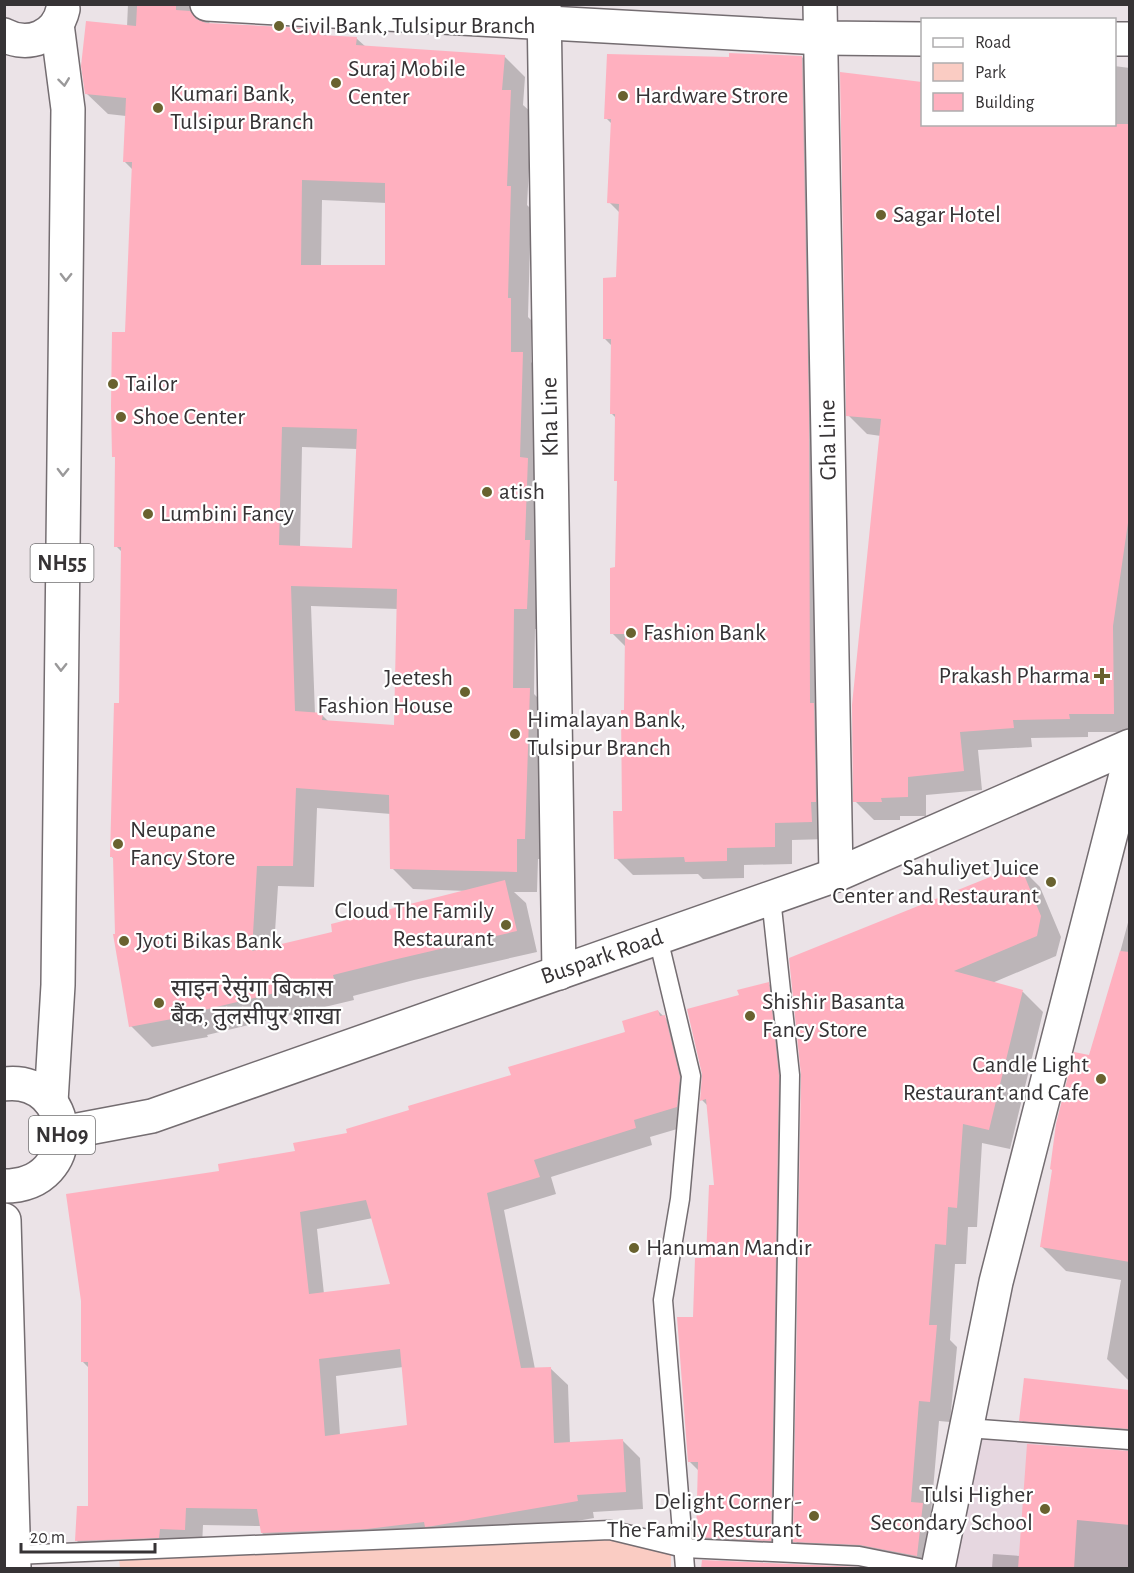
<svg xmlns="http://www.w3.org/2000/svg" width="1134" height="1573" font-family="'Alegreya Sans','Noto Sans Devanagari',sans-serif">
  <rect width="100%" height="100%" fill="#ebe3e7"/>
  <polygon fill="#e6d7e0" points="976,1437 1129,1449 1129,1568 948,1568"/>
  <polygon fill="#faccc3" points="612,1540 671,1551 671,1568 120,1568 119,1559"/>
  <g fill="#0003" fill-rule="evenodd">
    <path d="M 128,4 L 344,4 L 212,14 L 209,24 L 321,31 L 327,36 L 356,38 L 366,47 L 504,56 L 525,77 L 523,105 L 532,113 L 527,205 L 531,209 L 528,317 L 531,320 L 531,362 L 543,374 L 548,629 L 535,629 L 534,694 L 551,711 L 545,859 L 538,859 L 537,892 L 514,892 L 526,903 L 537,952 L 414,980 L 353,996 L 354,1000 L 207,1035 L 208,1037 L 152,1047 L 131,1026 L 117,935 L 115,860 L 111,856 L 120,704 L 123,553 L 116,546 L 114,333 L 126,334 L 133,170 L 124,161 L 126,116 L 108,114 L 86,93 L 127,27 ZM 322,200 L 387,203 L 387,267 L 321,266 ZM 302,447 L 357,449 L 353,549 L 300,547 ZM 311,606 L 398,609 L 395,726 L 329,722 L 322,715 L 315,714 ZM 317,808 L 391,814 L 392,868 L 413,889 L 468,891 L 334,933 L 274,947 L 278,886 L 314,887 Z"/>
    <polygon points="802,57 819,75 828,839 792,840 792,864 744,865 744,878 703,879 698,874 633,875 616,858 623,812 627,648 612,633 617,569 618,482 616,480 616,418 612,414 612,346 605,339 618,279 621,214 609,202 613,125 606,118 731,59"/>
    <polygon points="1114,66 1130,68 1130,732 1088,732 1088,737 1031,738 1032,747 978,750 982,790 926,795 926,816 900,816 900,820 874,820 855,801 881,436 867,434 848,415 842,74 922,84 922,124 1114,124"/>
    <polygon points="1020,867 1040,887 1061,937 1056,956 992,983 1023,992 1043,1012 1010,1149 982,1143 977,1227 968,1227 966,1264 955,1264 950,1340 957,1347 950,1422 939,1421 931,1513 943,1525 938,1568 815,1561 795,1541 803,1075"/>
    <polygon points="1130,915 1130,1382 1107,1359 1121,1280 1066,1271 1042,1247"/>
    <polygon points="768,983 784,1000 787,1556 714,1553 698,1537 700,1472 689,1461 694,1319 708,1260 716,1186 708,1106 702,1100 740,996"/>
    <path d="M 658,1011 L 682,1034 L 694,1124 L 650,1137 L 652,1145 L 551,1177 L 556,1194 L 504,1210 L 535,1369 L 550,1368 L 568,1385 L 570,1444 L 622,1440 L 640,1458 L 643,1509 L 593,1512 L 594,1518 L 451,1543 L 280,1550 L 262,1533 L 261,1526 L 203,1525 L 202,1546 L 94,1558 L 77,1541 L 89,1508 L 89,1368 L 83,1362 L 220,1173 L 297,1152 L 513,1076 L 627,1033 ZM 373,1218 L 392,1286 L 324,1294 L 317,1229 ZM 403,1367 L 409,1426 L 340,1435 L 336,1376 Z"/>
    <polygon points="1130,1392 1130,1446 1041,1440 1021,1420"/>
    <polygon points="1130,1459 1130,1568 992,1568 993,1554 1020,1556"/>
  </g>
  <g fill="#ffb0bf" fill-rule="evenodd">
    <path d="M 137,6 L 176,6 L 176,10 L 190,11 L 196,19 L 206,23 L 322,29 L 321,35 L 357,37 L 356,45 L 505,55 L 502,90 L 511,90 L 507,186 L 511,186 L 508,298 L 511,298 L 511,352 L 523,352 L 520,457 L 528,458 L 525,540 L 530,540 L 527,609 L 514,609 L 513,688 L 530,688 L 525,839 L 517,839 L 517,872 L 390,869 L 389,795 L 296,788 L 293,866 L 257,866 L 252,951 L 332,932 L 331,924 L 505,880 L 517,931 L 393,960 L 333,975 L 334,979 L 187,1014 L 188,1016 L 129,1027 L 113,934 L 115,934 L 113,857 L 110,857 L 114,703 L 119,703 L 121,547 L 114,547 L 115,457 L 112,457 L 111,406 L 112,332 L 125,332 L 132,162 L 123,162 L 126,98 L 85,94 L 81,66 L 86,21 L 136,26 ZM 302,180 L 385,183 L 385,265 L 301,265 ZM 282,427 L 357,429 L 352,548 L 279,545 ZM 291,586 L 397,589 L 394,725 L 322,720 L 323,713 L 295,711 Z"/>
    <polygon points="729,53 802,56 809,412 810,703 814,703 816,802 811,802 812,822 775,823 775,847 727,848 727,861 685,862 684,857 614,859 613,811 622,811 621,710 624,710 625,634 610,634 610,568 615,567 617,481 614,481 615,414 610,414 611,339 603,339 603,278 616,277 619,204 607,203 611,119 604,119 607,54 729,57"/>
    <polygon points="840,72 922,82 922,124 1130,124 1130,509 1113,626 1114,714 1069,714 1070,719 1013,720 1014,728 960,732 964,771 908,777 908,797 881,798 882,802 853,802 852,705 881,419 846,416"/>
    <polygon points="1020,865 1041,916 1037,936 954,971 1023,990 989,1130 963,1124 957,1208 948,1207 946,1245 935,1244 929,1325 937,1325 930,1402 919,1401 911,1502 923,1503 917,1556 860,1545 793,1542 801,1075 789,958"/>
    <polygon points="1120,951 1130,952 1130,1262 1040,1247 1052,1170 1050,1169 1056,1124 1074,1052 1089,1055"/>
    <polygon points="769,982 779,1076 771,1541 696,1537 698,1462 688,1462 677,1317 693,1317 695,1258 706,1258 709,1185 714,1185 706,1099 700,1101 702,1074 687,1009 739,995 737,990"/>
    <path d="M 658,1010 L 660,1016 L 665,1015 L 680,1077 L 677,1107 L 634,1120 L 636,1128 L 534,1160 L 540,1177 L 487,1193 L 521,1368 L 551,1367 L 554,1443 L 623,1439 L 626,1492 L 577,1495 L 578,1501 L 433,1526 L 425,1527 L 424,1522 L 367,1529 L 261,1533 L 257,1509 L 186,1508 L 185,1530 L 160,1529 L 159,1538 L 75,1541 L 77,1506 L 88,1506 L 88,1362 L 81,1362 L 81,1301 L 66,1194 L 219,1171 L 218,1164 L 295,1151 L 293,1143 L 347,1133 L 346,1129 L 409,1110 L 408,1106 L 511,1075 L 508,1067 L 625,1032 L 622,1021 ZM 366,1200 L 390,1284 L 309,1294 L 300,1212 ZM 400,1349 L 407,1425 L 325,1436 L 319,1359 Z"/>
    <polygon points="1024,1378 1130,1390 1130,1429 1019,1421"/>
    <polygon points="1027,1444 1130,1451 1130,1525 1077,1520 1074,1569 1018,1569"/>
    <polygon points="702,1560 858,1567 864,1569 701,1569"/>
  </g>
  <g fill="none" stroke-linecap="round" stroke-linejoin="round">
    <defs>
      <g id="service">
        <polyline points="771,898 790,1075 782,1551"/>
        <polyline points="658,938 691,1076 680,1199 663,1300 685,1568"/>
        <polyline points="967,1428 1130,1440"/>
        <polyline points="14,1555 610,1530 684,1548 859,1556 919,1568"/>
      </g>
      <g id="minor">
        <polyline points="207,4 821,38 922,39"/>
        <polyline points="544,4 559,973"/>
        <polyline points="820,4 836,875"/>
        <polyline points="1114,39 1130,39"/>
        <polyline points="938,1568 996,1282 1130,759"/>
      </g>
      <polyline id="secondary" points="62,1133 152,1116 836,875 1130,746"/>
      <g id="primary">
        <path d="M 4,35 C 28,48 57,37 63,9"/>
        <path d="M 4,1084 C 75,1075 85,1186 4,1186"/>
        <polyline points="51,1102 58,985 68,109 57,24"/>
        <polyline points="4,1220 14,1568"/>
      </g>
    </defs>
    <use href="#service" stroke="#746d71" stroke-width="21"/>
    <use href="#minor" stroke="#746d71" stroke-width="36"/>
    <use href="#secondary" stroke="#746d71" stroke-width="36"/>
    <use href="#primary" stroke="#746d71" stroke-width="36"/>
    <use href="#service" stroke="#fff" stroke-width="18"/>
    <use href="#minor" stroke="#fff" stroke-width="33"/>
    <use href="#secondary" stroke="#fff" stroke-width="33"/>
    <use href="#primary" stroke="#fff" stroke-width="33"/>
  </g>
  <defs><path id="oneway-chevron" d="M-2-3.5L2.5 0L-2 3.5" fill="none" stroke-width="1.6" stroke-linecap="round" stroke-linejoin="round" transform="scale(1.5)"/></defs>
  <g stroke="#9a999a">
    <use href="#oneway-chevron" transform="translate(64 82) rotate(83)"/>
    <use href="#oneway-chevron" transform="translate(66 277) rotate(91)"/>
    <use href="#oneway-chevron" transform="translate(63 472) rotate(91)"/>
    <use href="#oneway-chevron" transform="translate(61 667) rotate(91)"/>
  </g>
  <g fill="#69622f" stroke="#fff" stroke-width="2">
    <circle cx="279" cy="26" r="6"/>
    <circle cx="336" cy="83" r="6"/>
    <circle cx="623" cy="96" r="6"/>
    <circle cx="158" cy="108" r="6"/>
    <circle cx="881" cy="215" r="6"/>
    <circle cx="113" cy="384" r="6"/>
    <circle cx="121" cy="417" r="6"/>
    <circle cx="487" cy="492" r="6"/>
    <circle cx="148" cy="514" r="6"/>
    <circle cx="631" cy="633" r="6"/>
    <path d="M1099 667h6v6h6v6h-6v6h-6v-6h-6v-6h6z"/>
    <circle cx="465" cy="692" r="6"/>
    <circle cx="515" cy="734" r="6"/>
    <circle cx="118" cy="844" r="6"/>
    <circle cx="1051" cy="882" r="6"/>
    <circle cx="506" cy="925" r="6"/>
    <circle cx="124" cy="941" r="6"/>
    <circle cx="159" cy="1003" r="6"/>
    <circle cx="750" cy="1016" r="6"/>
    <circle cx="1101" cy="1079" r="6"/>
    <circle cx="634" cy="1248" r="6"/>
    <circle cx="1045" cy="1509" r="6"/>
    <circle cx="814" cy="1516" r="6"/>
  </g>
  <g text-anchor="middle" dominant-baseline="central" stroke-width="4.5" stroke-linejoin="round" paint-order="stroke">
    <g fill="#fff" stroke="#727072" stroke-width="1.5">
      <rect x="30.5" y="544" width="63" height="38" rx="4.5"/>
      <rect x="29" y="1116" width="66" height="38" rx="4.5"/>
    </g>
    <g font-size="22" font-weight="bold" fill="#363335">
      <text x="62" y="563">NH55</text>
      <text x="62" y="1135">NH09</text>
    </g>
    <g font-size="24" fill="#363335" stroke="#fff" text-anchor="start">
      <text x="291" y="26">Civil Bank, Tulsipur Branch</text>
      <text x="348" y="69">Suraj Mobile<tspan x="348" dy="28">Center</tspan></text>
      <text x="170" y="94">Kumari Bank,<tspan x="170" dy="28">Tulsipur Branch</tspan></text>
      <text x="635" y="96">Hardware Strore</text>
      <text x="893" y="215">Sagar Hotel</text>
      <text x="125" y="384">Tailor</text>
      <text x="133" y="417">Shoe Center</text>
      <text x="499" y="492">atish</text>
      <text x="160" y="514">Lumbini Fancy</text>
      <text x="643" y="633">Fashion Bank</text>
      <text x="1090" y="676" text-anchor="end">Prakash Pharma</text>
      <text x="453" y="678" text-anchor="end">Jeetesh<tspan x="453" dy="28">Fashion House</tspan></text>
      <text x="527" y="720">Himalayan Bank,<tspan x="527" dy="28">Tulsipur Branch</tspan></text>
      <text x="130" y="830">Neupane<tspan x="130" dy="28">Fancy Store</tspan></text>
      <text x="1039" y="868" text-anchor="end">Sahuliyet Juice<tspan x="1039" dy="28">Center and Restaurant</tspan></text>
      <text x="494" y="911" text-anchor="end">Cloud The Family<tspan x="494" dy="28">Restaurant</tspan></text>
      <text x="136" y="941">Jyoti Bikas Bank</text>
      <text x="171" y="989">साइन रेसुंगा बिकास<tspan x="171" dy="28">बैंक, तुलसीपुर शाखा</tspan></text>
      <text x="762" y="1002">Shishir Basanta<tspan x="762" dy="28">Fancy Store</tspan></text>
      <text x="1089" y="1065" text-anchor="end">Candle Light<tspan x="1089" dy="28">Restaurant and Cafe</tspan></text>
      <text x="646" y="1248">Hanuman Mandir</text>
      <text x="1033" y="1495" text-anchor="end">Tulsi Higher<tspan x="1033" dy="28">Secondary School</tspan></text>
      <text x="802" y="1502" text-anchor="end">Delight Corner -<tspan x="802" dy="28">The Family Resturant</tspan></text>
    </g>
    <g font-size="24" fill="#363335" stroke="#fff">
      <text transform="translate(550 417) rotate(-91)">Kha Line</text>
      <text transform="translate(828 440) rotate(-91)">Gha Line</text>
      <text transform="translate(602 957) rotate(-19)">Buspark Road</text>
    </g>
  </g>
  <rect width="1134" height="1573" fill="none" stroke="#363335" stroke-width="12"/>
  <rect x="921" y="18" width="195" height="108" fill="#ffffff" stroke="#afadae" stroke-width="1.5"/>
  <rect x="933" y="38" width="30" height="9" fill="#ffffff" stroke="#afadae" stroke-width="1.5"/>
  <text x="975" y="48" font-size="18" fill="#363335">Road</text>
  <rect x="933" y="63" width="30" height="18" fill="#faccc3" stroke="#afadae" stroke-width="1.5"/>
  <text x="975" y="78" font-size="18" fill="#363335">Park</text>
  <rect x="933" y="93" width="30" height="18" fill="#ffb0bf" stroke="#afadae" stroke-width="1.5"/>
  <text x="975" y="108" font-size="18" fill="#363335">Building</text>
  <path d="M21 1543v9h134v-9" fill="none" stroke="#363335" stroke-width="3"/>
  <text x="30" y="1543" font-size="18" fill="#363335" stroke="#ffffff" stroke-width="4.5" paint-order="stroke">20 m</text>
</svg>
